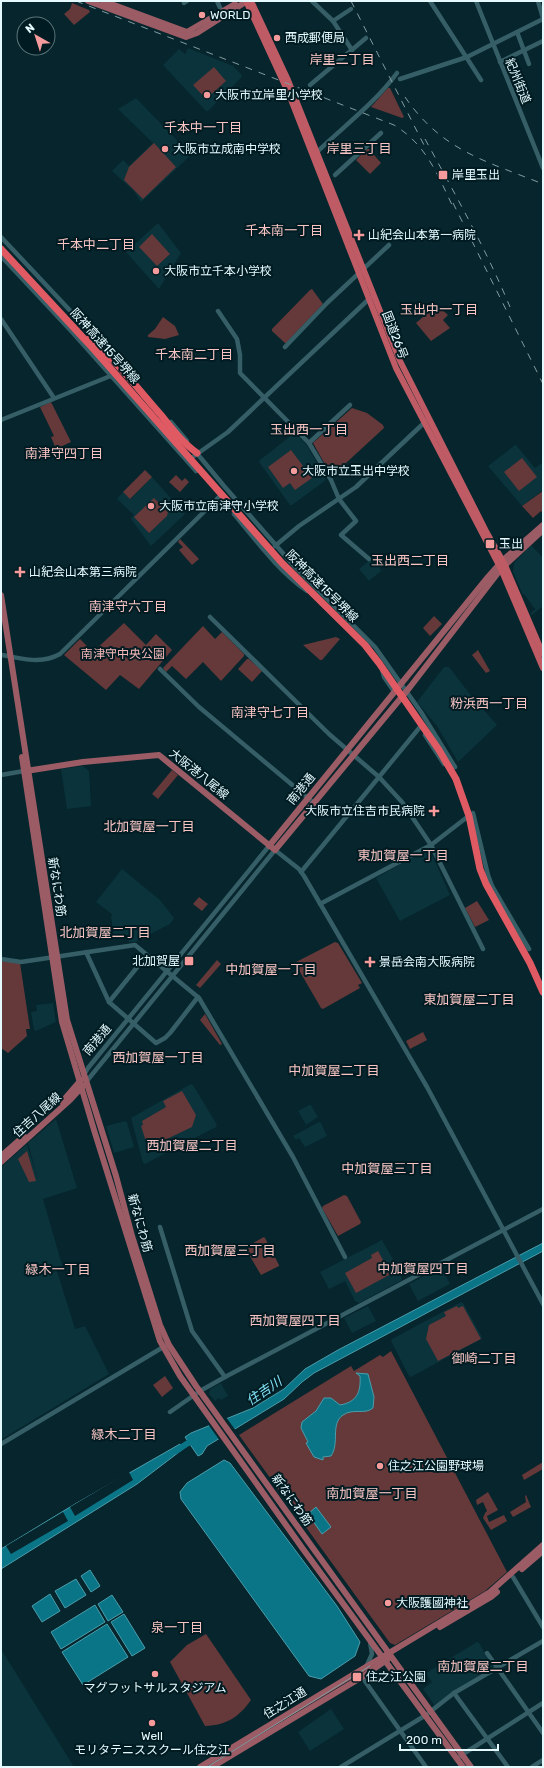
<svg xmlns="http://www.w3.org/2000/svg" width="544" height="1768" font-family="Rubik,'Noto Sans JP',sans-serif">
  <rect width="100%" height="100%" fill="#06252c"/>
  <g fill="#0a333b">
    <polygon points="188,48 233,66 242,75 241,78 208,111 206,111 163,65 179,49 185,54"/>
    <polygon points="136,98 191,155 141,202 134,191 112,171 123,160 129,166 153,143 118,109"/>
    <polygon points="158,223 181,253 159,289 126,252"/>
    <polygon points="293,434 297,435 307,445 326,480 292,505 290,505 259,462 260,460"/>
    <polygon points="515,445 516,445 535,468 543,462 543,490 522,506 488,466"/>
    <polygon points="152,477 185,514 151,546 131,519 134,515 117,499 123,492 131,499"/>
    <polygon points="531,545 543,558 543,606 532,615 530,614 535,609 524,594 523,595 513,572 514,563"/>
    <polygon points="375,556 381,571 369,581 359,569"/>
    <polygon points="444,667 449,667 473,698 497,725 458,762 437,726 417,702"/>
    <polygon points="83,766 89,771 91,806 67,809 61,769"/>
    <polygon points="429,848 450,895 400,921 376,878"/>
    <polygon points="122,869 160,900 174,918 170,924 135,942 129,942 127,936 114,938 111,916 113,915 96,902"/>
    <polygon points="53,1003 56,1022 36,1031 34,1030 31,1012 37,1011 36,1005"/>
    <polygon points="191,1084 193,1085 217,1125 216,1127 145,1164 143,1163 131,1118"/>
    <polygon points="309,1105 311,1105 318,1117 306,1125 298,1111"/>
    <polygon points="56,1119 77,1188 43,1199 63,1268 57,1271 75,1329 85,1326 109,1374 2,1439 1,1167 27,1144 38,1180 28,1143"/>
    <polygon points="125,1121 127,1122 134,1147 114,1153 106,1126"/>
    <polygon points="319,1122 321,1123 327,1136 305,1147 299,1138 296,1140 293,1136"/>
    <polygon points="382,1240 400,1272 402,1280 359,1303 355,1301 345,1281 329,1289 320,1272"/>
    <polygon points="441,1267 450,1284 418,1301 409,1284"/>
    <polygon points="461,1302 463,1303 482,1337 481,1339 411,1377 409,1376 391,1341 392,1339"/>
    <polygon points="368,1306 376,1321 352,1333 344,1318"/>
    <polygon points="221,1383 228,1396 221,1400 219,1398 215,1401 209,1394 210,1389"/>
    <polygon points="477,1642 479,1643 493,1667 435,1706 423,1689 432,1682 426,1673"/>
    <polygon points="1,1649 40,1712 74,1767 1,1767"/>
    <polygon points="331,1709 344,1729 310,1751 298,1732"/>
  </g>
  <g fill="#653839">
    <polygon points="72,3 89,10 90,12 74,25 64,14 70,9"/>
    <polygon points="214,67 226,81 206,99 193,85"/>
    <polygon points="388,88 390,88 404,117 402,118 371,107"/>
    <polygon points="154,143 176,167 143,199 124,180 129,167"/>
    <polygon points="367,149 369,149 381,163 370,174 356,160"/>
    <polygon points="152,234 170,254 157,266 139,247"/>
    <polygon points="312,289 323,304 286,343 285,343 272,331 272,329 310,290"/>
    <polygon points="437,305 448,315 443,320 450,328 431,341 416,323"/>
    <polygon points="163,317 175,326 179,335 165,339 148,337 148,335 155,329"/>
    <polygon points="51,402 71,442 56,449 51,437 54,436 40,407"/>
    <polygon points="352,408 367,413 383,425 384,428 333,475 331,475 313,443 314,442"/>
    <polygon points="291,450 312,478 295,490 290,483 283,488 268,467"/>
    <polygon points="522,458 537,477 519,491 504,472"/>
    <polygon points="145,470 152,477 130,499 123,492"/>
    <polygon points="176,475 182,481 185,478 189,482 180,492 169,482"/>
    <polygon points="543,491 543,513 541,511 533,518 522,506"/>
    <polygon points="154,498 168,512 167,516 149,533 134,517"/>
    <polygon points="180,539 199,559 192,565 179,550 183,547 178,542"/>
    <polygon points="434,616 442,624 430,636 423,628"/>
    <polygon points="124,623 146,645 156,634 172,650 139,689 120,675 106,690 64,655 80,639 93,652"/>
    <polygon points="203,626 215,639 222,632 244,654 244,656 221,681 203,662 186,679 172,666 166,672 163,668"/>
    <polygon points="336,637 340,639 322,660 320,660 303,645"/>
    <polygon points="478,650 490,671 486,673 472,655"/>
    <polygon points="247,659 249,659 262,671 252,682 238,669"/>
    <polygon points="172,770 178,775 158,799 152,794"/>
    <polygon points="199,897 208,904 202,911 193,904"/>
    <polygon points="477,901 489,920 475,927 465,908"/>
    <polygon points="335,942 338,943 362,983 358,985 360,988 323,1009 321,1008 296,965 296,962"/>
    <polygon points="217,960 221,964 200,988 196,985"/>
    <polygon points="1,961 20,963 30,1029 26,1029 27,1036 8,1053 1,1048"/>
    <polygon points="205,1014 222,1044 220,1045 200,1020"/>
    <polygon points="423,1032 427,1040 410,1049 406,1041"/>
    <polygon points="182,1091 196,1115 192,1127 148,1148 141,1126 143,1125 142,1121 166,1107 163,1101"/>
    <polygon points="27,1151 36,1181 29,1182 18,1159"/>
    <polygon points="344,1195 347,1196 361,1222 360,1224 338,1236 322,1208 323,1206"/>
    <polygon points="264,1237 265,1238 279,1265 279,1266 261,1275 245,1248 246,1247"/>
    <polygon points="378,1251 391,1274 356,1293 345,1273 372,1258 371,1255"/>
    <polygon points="457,1306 458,1308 463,1306 481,1339 438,1361 426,1339 429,1325 446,1316 444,1312"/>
    <polygon points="391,1351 507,1572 485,1591 395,1645 390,1643 239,1435 351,1366 354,1371 380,1355 383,1357"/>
    <polygon points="165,1376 173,1388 162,1397 153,1385"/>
    <polygon points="543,1462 543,1469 524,1480 522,1475"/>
    <polygon points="488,1492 498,1510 487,1516 489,1522 504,1515 507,1521 491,1530 483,1518 485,1513 487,1511 483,1502 477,1505 476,1500"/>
    <polygon points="526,1495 531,1507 513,1517 510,1512 526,1502 525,1496"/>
    <path d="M 206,1634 L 251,1700 C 239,1717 227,1725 205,1726 L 170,1662 L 187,1645 Z"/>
  </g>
  <g fill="#0a7587" stroke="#4b9dab">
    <polygon points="543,1243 543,1251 314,1373 302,1382 284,1399 207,1446 202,1454 198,1456 185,1437 191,1433 253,1408 284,1389 305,1369 338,1350"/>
    <path d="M 356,1373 L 368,1374 L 374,1397 L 373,1408 C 365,1415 353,1408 343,1415 C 330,1424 340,1443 331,1456 L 323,1457 L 323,1460 L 314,1457 L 306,1443 L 308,1442 L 301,1428 L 302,1422 L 316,1411 L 324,1398 L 331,1398 L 340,1405 C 357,1402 361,1392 360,1376 Z"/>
    <polygon points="180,1444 183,1449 137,1484 1,1569 1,1549 75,1504"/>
    <polygon points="224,1460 230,1463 337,1606 360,1642 355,1656 321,1679 309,1676 181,1499 180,1492 187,1483"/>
    <polygon points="316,1507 331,1527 322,1534 308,1514"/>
    <polygon points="90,1570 100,1586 91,1592 81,1576"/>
    <polygon points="76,1579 86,1595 65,1608 55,1591"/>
    <polygon points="50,1594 60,1611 42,1622 32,1606"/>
    <polygon points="112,1595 123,1612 108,1621 98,1604"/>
    <polygon points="95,1605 105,1622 61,1649 51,1632"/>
    <polygon points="124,1614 145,1648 132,1656 111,1622"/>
    <polygon points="107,1624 128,1657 83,1685 62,1652"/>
  </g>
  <g fill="#06252c">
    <polygon points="226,1417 236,1431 220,1441 208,1424"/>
    <polygon points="129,1472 133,1480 75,1516 70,1507"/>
    <polygon points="63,1512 68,1521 11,1554 6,1546"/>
  </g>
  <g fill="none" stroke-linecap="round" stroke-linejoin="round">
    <polyline stroke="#0a7587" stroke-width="6" points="176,1451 188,1443 196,1441"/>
    <g stroke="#365e67" stroke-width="4.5">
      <polyline points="217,1 222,12"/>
      <polyline points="312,1 333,21 352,50"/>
      <polyline points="430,1 481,80"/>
      <polyline points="476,1 543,168"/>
      <polyline points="538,1 543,18"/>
      <polyline points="184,3 187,1"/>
      <polyline points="333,21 351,9"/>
      <polyline points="517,32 529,64"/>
      <polyline points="500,62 543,41"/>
      <polyline points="400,79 467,57 543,19"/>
      <polyline points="310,85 366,38"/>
      <path d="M 317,152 C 344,126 375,103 397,73"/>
      <polyline points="335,175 381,133"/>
      <polyline points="1,237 109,352"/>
      <polyline points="1,256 73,333 196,471"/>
      <polyline points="218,311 237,339 240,355 240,373 309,443 331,480 339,499 356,521 341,535 369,559"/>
      <polyline points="1,319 54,398"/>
      <polyline points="285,347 327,303 389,245"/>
      <polyline points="1,420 113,375"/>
      <polyline points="171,422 187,441"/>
      <polyline points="309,443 350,405"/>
      <polyline points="195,451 224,486 295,567 375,647 421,712 455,767"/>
      <polyline points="190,459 228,432 370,298"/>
      <path d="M 234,514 C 256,540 278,571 307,591"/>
      <polyline points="275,546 299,526 356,487 426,421"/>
      <polyline points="210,617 329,734 379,777 402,802 431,845 483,949"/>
      <path d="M 1,655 C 22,658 40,665 60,654 L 220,496"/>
      <polyline points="160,669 199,707 314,803"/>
      <polyline points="382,670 384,677 395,693"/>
      <polyline points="425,735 444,764"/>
      <polyline points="1,775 24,771"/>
      <polyline points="473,813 488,875 492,886 529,949"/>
      <polyline points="301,872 420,727"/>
      <polyline points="320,904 431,845 466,818"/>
      <polyline points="86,952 109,1002 156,1043 165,1038 170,1033 198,997"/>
      <polyline points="1,959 21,962 135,945 199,998 293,1157 345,1257"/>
      <polyline points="109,1002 147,955"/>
      <polyline points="84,1075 88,1068 269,846"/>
      <polyline points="86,1082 275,850 299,869 304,876 427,1087 543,1304"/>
      <polyline points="160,1227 192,1331 225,1377"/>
      <polyline points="170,1412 200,1391 225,1377 543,1209"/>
      <polyline points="1,1444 165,1346"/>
      <polyline points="513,1577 543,1627"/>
      <polyline points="487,1653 543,1733"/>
      <polyline points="367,1665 372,1654 370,1642"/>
      <polyline points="362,1677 426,1767"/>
      <polyline points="454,1693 508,1767"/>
      <polyline points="460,1756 543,1703"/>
      <polyline points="341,1767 426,1715 454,1693 543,1641"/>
      <polyline points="532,1767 543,1760"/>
    </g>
    <g stroke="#9c5c65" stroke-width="6">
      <polyline points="88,1 186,37 197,33 247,1"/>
      <polyline points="103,1 187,32 235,4"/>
      <polyline points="1,595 67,1020 116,1176 132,1236 160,1325 169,1345 196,1386 471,1767"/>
      <polyline points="22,757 62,1022 94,1130 160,1341 180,1376 212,1421 303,1549 463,1767"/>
      <polyline points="26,771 83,762 159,755 275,850 410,687 501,569 543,530"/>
      <polyline points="269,846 488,577 503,560 543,525"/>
      <polyline points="62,1102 81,1080"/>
      <polyline points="1,1156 24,1136"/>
      <polyline points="1,1162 70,1100 83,1086"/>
      <polyline points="522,1569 543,1551"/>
      <polyline points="440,1627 491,1597 497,1592"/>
      <polyline points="200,1767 490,1592 543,1545"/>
      <polyline points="212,1767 362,1677 388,1659"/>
    </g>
    <g stroke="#be5b64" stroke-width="6">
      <polyline points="246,1 288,92 396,368 501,569 543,668"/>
      <polyline points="251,1 288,80 400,361 487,533 505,565 543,654"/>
    </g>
    <g stroke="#e05a63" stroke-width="7">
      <polyline points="1,249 89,344 282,563 365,645 379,663 439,750 456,779 469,816 480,869 486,884 530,963 543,992"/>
      <path d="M 89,339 C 117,361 138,389 161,415 C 172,429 183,443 197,453"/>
    </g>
    <g stroke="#829ca1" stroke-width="1">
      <polyline points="542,1 543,3"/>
      <polyline points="207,1767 370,1666"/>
    </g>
    <g stroke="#829ca1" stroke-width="1" stroke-dasharray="7 7" stroke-linecap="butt">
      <path d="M 76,1 L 394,125 C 427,145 438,176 454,209"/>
      <polyline points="351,1 425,147"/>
      <path d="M 405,97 C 442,151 486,161 543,184"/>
      <path d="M 425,139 C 455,194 486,249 510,307"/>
      <polyline points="453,203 543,384"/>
    </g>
  </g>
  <g fill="#f59b9c" stroke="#001c22" stroke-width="1.5">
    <circle cx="202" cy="15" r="4"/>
    <circle cx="277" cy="38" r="4"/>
    <circle cx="207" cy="95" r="4"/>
    <circle cx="165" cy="149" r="4"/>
    <rect x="438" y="170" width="10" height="10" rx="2"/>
    <path d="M357 229h4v4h4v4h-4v4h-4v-4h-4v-4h4z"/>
    <circle cx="156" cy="271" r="4"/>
    <circle cx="294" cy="471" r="4"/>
    <circle cx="151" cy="506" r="4"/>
    <rect x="485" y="539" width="10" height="10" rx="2"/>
    <path d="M18 566h4v4h4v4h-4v4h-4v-4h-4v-4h4z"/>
    <path d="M432 805h4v4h4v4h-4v4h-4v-4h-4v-4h4z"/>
    <rect x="184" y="956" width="10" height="10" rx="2"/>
    <path d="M368 956h4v4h4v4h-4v4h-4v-4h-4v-4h4z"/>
    <circle cx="380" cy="1466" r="4"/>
    <circle cx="388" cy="1603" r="4"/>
    <circle cx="155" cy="1674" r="4"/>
    <rect x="352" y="1672" width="10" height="10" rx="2"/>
    <circle cx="152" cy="1723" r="4"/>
  </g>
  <g text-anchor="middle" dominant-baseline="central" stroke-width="4" stroke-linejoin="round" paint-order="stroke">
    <g font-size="12" fill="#e4faff" stroke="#001c22" text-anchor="start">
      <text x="210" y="15">WORLD</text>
      <text x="285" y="38">西成郵便局</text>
      <text x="215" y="95">大阪市立岸里小学校</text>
      <text x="173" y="149">大阪市立成南中学校</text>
      <text x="452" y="175">岸里玉出</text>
      <text x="368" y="235">山紀会山本第一病院</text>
      <text x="164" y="271">大阪市立千本小学校</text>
      <text x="302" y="471">大阪市立玉出中学校</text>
      <text x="159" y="506">大阪市立南津守小学校</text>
      <text x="499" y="544">玉出</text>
      <text x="29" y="572">山紀会山本第三病院</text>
      <text x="425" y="811" text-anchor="end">大阪市立住吉市民病院</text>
      <text x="180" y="961" text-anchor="end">北加賀屋</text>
      <text x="379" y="962">景岳会南大阪病院</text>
      <text x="388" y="1466">住之江公園野球場</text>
      <text x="396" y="1603">大阪護國神社</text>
      <text x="366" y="1677">住之江公園</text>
      <text x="155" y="1688" text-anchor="middle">マグフットサルスタジアム</text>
      <text x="152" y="1736" text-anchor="middle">Well<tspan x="152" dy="14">モリタテニススクール住之江</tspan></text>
    </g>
    <g font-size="12" fill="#e4faff" stroke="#001c22">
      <text transform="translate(518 81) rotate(68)">紀州街道</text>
      <text transform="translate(395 335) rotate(69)">国道26号</text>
      <text transform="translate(105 346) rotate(48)">阪神高速15号堺線</text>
      <text transform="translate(322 586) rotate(45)">阪神高速15号堺線</text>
      <text transform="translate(199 774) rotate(39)">大阪港八尾線</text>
      <text transform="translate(301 789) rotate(-51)">南港通</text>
      <text transform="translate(57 887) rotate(81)">新なにわ筋</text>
      <text transform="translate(97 1040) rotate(-50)">南港通</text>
      <text transform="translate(37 1115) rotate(-42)">住吉八尾線</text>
      <text transform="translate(140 1223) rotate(74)">新なにわ筋</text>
      <text transform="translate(292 1500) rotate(54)">新なにわ筋</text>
      <text transform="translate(285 1703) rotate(-32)">住之江通</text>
    </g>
    <g font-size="12" fill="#f5b8b7" stroke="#001c22">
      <text x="123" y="654">南津守中央公園</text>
    </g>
    <g font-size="13" fill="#f8c4c3" stroke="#001c22">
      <text x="342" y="59">岸里二丁目</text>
      <text x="203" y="127">千本中一丁目</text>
      <text x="359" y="148">岸里三丁目</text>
      <text x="284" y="230">千本南一丁目</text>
      <text x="96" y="244">千本中二丁目</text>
      <text x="439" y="309">玉出中一丁目</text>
      <text x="194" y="354">千本南二丁目</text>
      <text x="309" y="429">玉出西一丁目</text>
      <text x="64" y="453">南津守四丁目</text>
      <text x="410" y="560">玉出西二丁目</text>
      <text x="128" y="606">南津守六丁目</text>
      <text x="489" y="703">粉浜西一丁目</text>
      <text x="270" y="712">南津守七丁目</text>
      <text x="149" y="826">北加賀屋一丁目</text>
      <text x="403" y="855">東加賀屋一丁目</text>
      <text x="105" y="932">北加賀屋二丁目</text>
      <text x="271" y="969">中加賀屋一丁目</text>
      <text x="469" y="999">東加賀屋二丁目</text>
      <text x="158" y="1057">西加賀屋一丁目</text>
      <text x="334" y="1070">中加賀屋二丁目</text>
      <text x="192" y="1145">西加賀屋二丁目</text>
      <text x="387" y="1168">中加賀屋三丁目</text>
      <text x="230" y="1250">西加賀屋三丁目</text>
      <text x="423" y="1268">中加賀屋四丁目</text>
      <text x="58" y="1269">緑木一丁目</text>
      <text x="295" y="1320">西加賀屋四丁目</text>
      <text x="484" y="1358">御崎二丁目</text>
      <text x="124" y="1434">緑木二丁目</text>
      <text x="372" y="1493">南加賀屋一丁目</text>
      <text x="177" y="1627">泉一丁目</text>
      <text x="483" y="1666">南加賀屋二丁目</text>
    </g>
    <g font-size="13" font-style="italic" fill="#85e4fa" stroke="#001c22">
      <text transform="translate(264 1391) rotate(-34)">住吉川</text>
    </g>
  </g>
  <rect width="544" height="1768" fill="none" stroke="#e4faff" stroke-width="4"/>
  <g transform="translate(36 36) rotate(321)"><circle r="19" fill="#001c22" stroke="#5b757a"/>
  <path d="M0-3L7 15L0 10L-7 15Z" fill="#f59b9c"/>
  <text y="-6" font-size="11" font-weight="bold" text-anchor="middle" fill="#e4faff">N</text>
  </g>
  <path d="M400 1744v6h98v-6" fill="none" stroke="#e4faff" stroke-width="2"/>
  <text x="406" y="1744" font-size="12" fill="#e4faff" stroke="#001c22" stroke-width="3" paint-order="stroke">200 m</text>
</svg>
